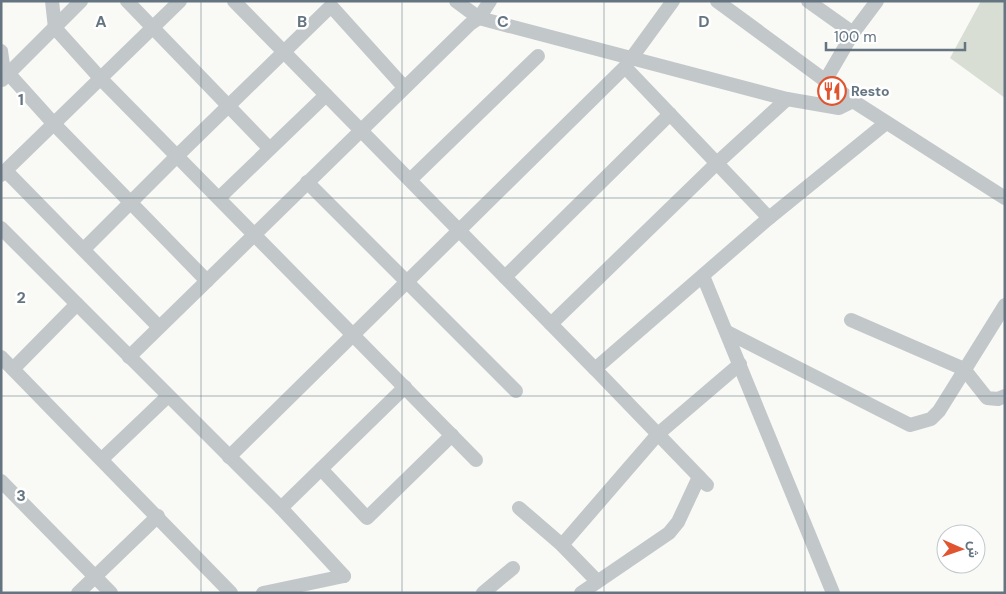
<svg xmlns="http://www.w3.org/2000/svg" width="1006" height="594" font-family="'DM Sans',Vazirmatn,sans-serif">
  <rect width="100%" height="100%" fill="#f9f9f6"/>
  <polygon fill="#d9ded5" points="981,1 1005,1 1005,98 950,58"/>
  <g fill="none" stroke-linecap="round" stroke-linejoin="round">
    <g stroke="#c2c7ca" stroke-width="14">
      <polyline points="52,1 55,28 101,79 476,460"/>
      <polyline points="127,1 269,148"/>
      <polyline points="234,1 595,369 769,218 886,123"/>
      <polyline points="456,1 479,18 787,99 839,108 853,101"/>
      <polyline points="717,1 853,101 1005,198"/>
      <polyline points="808,1 853,33"/>
      <polyline points="1,51 3,65 8,73 54,124 207,281"/>
      <polyline points="625,67 769,218"/>
      <polyline points="2,80 81,1"/>
      <polyline points="825,81 853,33 877,1"/>
      <polyline points="6,171 159,327"/>
      <polyline points="1,175 180,1"/>
      <polyline points="410,180 538,56"/>
      <polyline points="307,182 516,391"/>
      <polyline points="219,198 326,95"/>
      <polyline points="1,228 281,508 344,576"/>
      <polyline points="84,249 177,156 331,6 404,87"/>
      <polyline points="703,276 833,593"/>
      <polyline points="505,277 670,114"/>
      <polyline points="851,320 964,369 987,398 998,399 1005,396"/>
      <polyline points="551,324 717,163 787,99"/>
      <polyline points="727,332 910,425 931,419 939,411 1005,305"/>
      <polyline points="1,357 231,593"/>
      <polyline points="129,357 470,24 479,18 490,1"/>
      <polyline points="13,369 77,304"/>
      <polyline points="595,369 707,485"/>
      <polyline points="229,457 625,67 673,1"/>
      <polyline points="102,459 168,396"/>
      <polyline points="321,469 367,518 452,435"/>
      <polyline points="1,481 111,593"/>
      <polyline points="281,508 405,387"/>
      <polyline points="519,508 562,545 597,581"/>
      <polyline points="562,545 658,434 740,364"/>
      <polyline points="78,593 158,516"/>
      <polyline points="263,593 344,576"/>
      <polyline points="483,593 513,568"/>
      <polyline points="581,593 669,533 678,522 699,477"/>
    </g>
  </g>
  <path fill="none" stroke="#647581" stroke-width="1" stroke-opacity="0.55" d="M 201,1 L 201,593M 402,1 L 402,593M 604,1 L 604,593M 805,1 L 805,593M 1,198 L 1005,198M 1,396 L 1005,396"/>
  <defs>
    <symbol id="restaurant-ring" viewBox="-11 -11 22 22"><circle r="9.5" fill="#fff" stroke="#e0542f" stroke-width="1.5"/><path d="M-5-6h1v4h1v-4h1v4h1v-4h1v5L-1.5 .5V6h-2V.5L-5-1ZM5-6V6H3V1.5H1.5Q1.5-4 5-6Z" fill="#e0542f"/></symbol>
  </defs>
  <g fill-rule="evenodd">
    <use href="#restaurant-ring" x="816" y="75" width="32" height="32"/>
  </g>
  <g text-anchor="middle" dominant-baseline="central" stroke-width="5" stroke-linejoin="round" paint-order="stroke">
    <g font-size="14" font-weight="bold" fill="#647581" stroke="#fff" text-anchor="start">
      <text x="851" y="91">Resto</text>
    </g>
  </g>
  <g font-size="16" text-anchor="middle" font-weight="bold" fill="#647581" stroke="#fff" stroke-width="5" stroke-linejoin="round" paint-order="stroke">
    <text x="101" y="27">A</text>
    <text x="302" y="27">B</text>
    <text x="503" y="27">C</text>
    <text x="704" y="27">D</text>
    <text x="21" y="105">1</text>
    <text x="21" y="303">2</text>
    <text x="21" y="501">3</text>
  </g>
  <rect width="1006" height="594" fill="none" stroke="#647581" stroke-width="5"/>
  <g transform="translate(961 549) rotate(92)"><circle r="24" fill="#ffffff" stroke="#c1c8cd"/>
  <path d="M0-4L9 19L0 12L-9 19Z" fill="#e0542f"/>
  <text y="-8" font-size="14" font-weight="bold" text-anchor="middle" fill="#647581">ش</text>
  </g>
  <path d="M826 42v8h139v-8" fill="none" stroke="#647581" stroke-width="2.5"/>
  <text x="834" y="42" font-size="15" fill="#647581" stroke="#ffffff" stroke-width="4" paint-order="stroke">100 m</text>
</svg>
